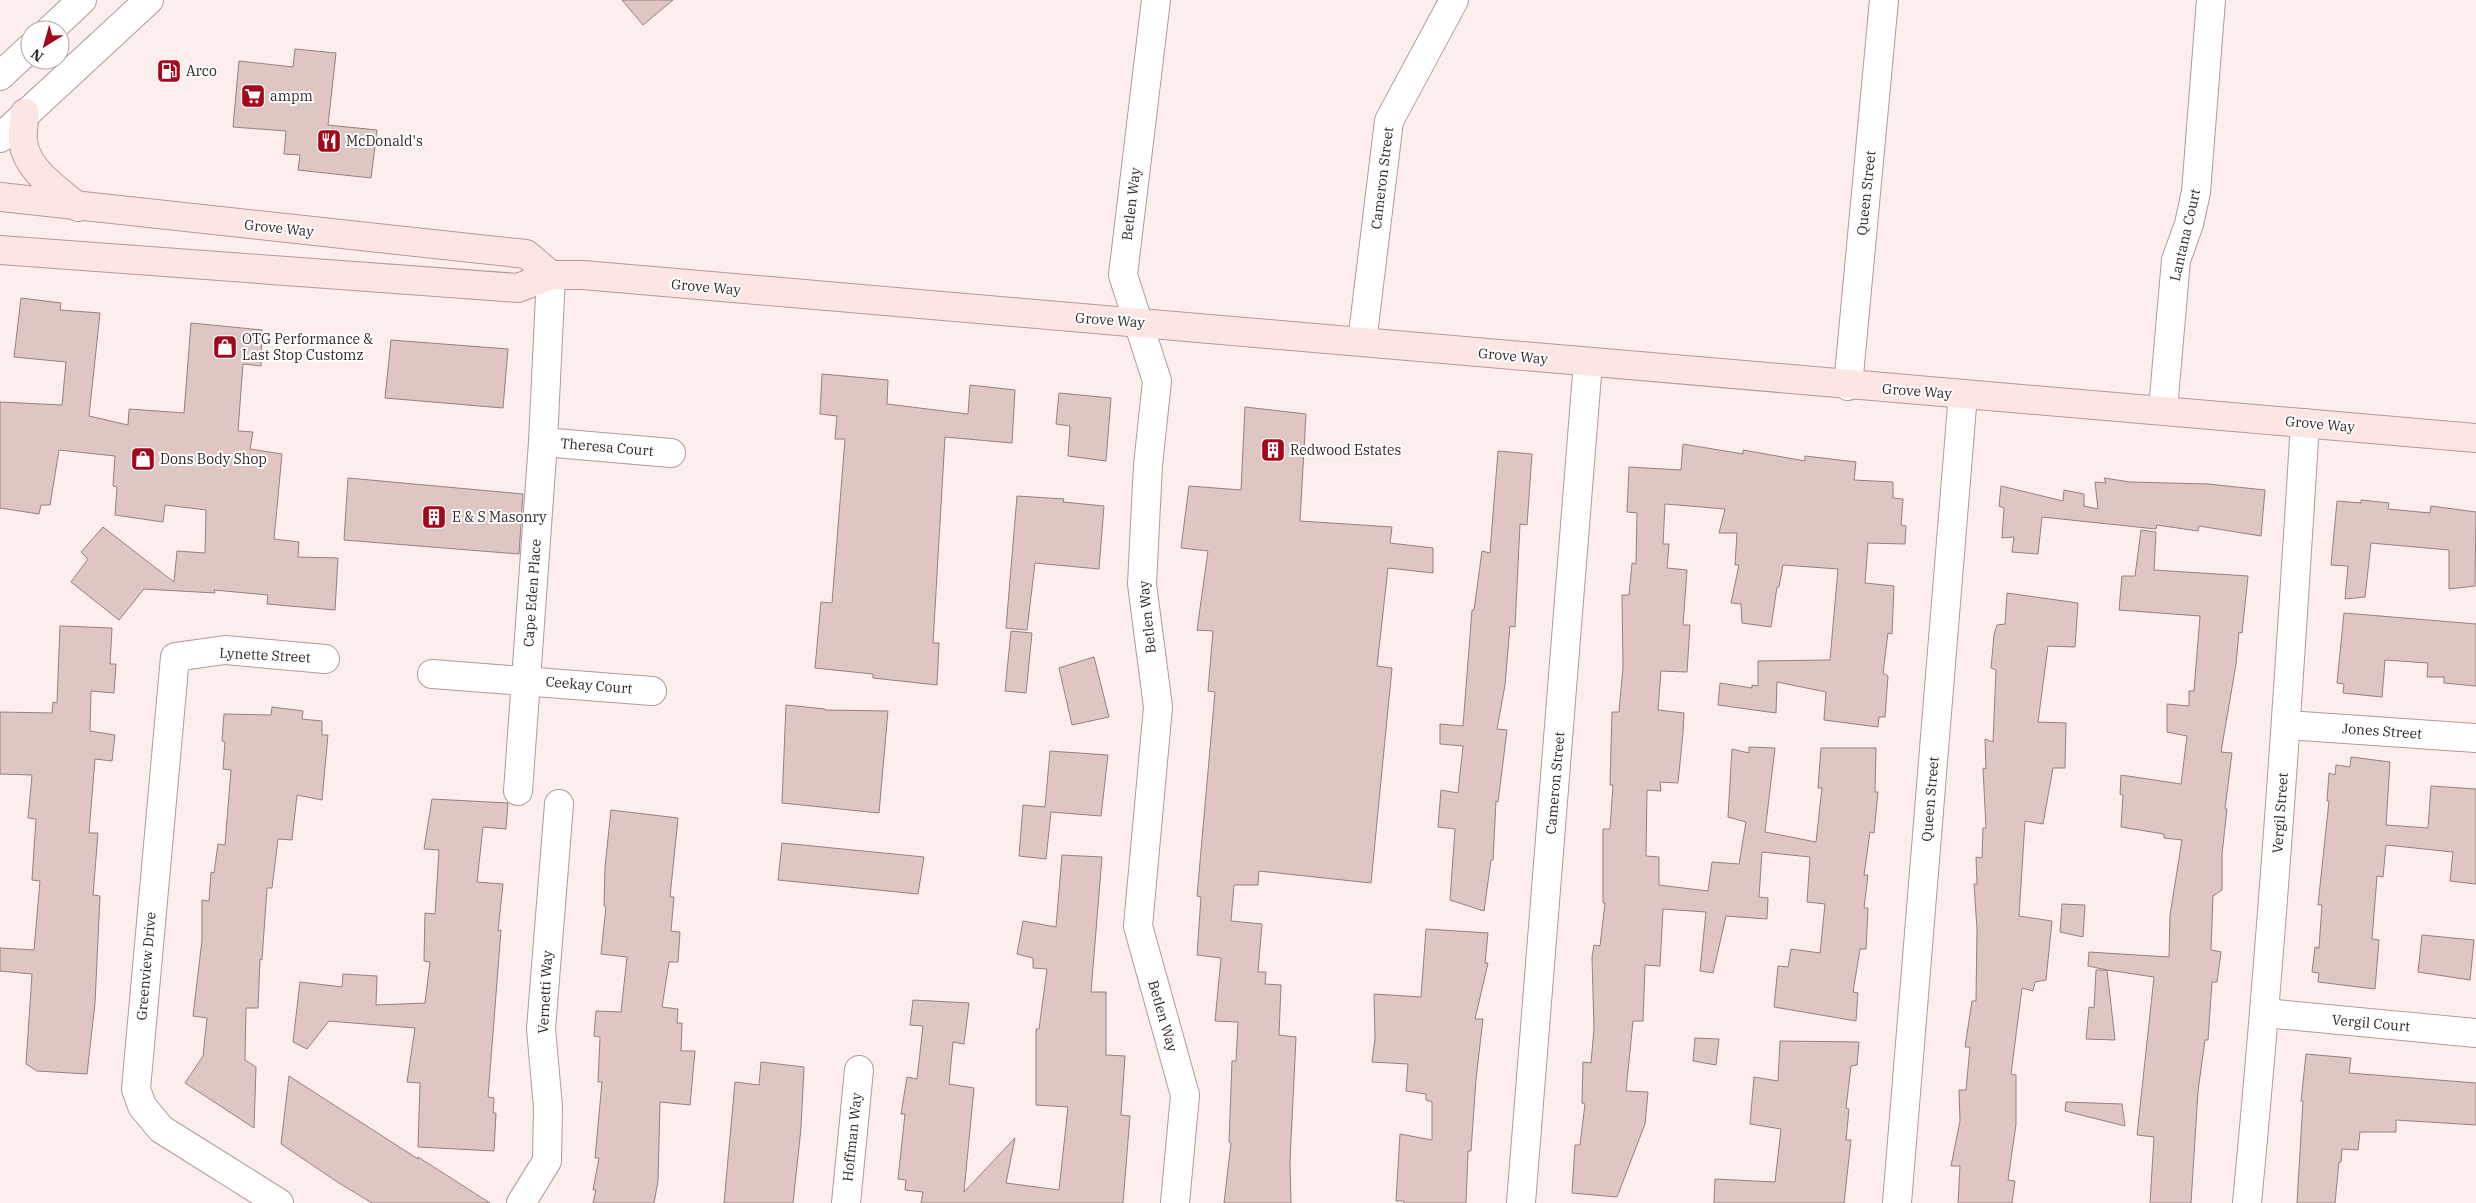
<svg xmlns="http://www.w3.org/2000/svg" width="2476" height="1203" font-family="'IBM Plex Serif',serif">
  <rect width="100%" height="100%" fill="#fdedec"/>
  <g fill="#dfc6c3" stroke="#96807d">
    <polygon points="622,0 673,0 643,25"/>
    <polygon points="295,49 336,53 328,125 377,130 371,178 298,170 300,155 284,154 286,131 233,127 239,61 293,67"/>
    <polygon points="21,298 61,303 60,310 100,313 89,416 128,425 129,409 184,413 191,323 262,330 261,366 243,364 238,431 253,432 250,449 282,454 274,539 299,542 298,557 338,558 335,610 267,604 268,595 214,590 215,593 144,589 119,620 71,582 88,559 81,552 103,527 174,582 177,551 205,553 206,510 165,505 163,522 115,515 117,487 113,486 115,456 59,450 50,505 41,505 39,514 0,508 0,402 62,405 66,362 14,357"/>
    <polygon points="391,340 508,349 503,408 385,398"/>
    <polygon points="822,374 888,380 887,404 968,414 970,385 1015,390 1012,443 945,437 933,643 939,643 937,685 873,678 873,674 815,668 821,602 832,603 845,439 835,439 837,416 820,414"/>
    <polygon points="1059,393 1111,398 1106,461 1068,456 1070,426 1056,424"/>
    <polygon points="1245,407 1306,414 1300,521 1392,527 1390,543 1433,548 1433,573 1388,568 1377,666 1392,668 1371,883 1259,871 1258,885 1234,885 1231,921 1262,924 1258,972 1266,972 1265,984 1281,985 1279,1035 1296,1037 1290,1161 1291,1203 1224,1203 1231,1143 1229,1142 1232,1061 1236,1061 1238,1022 1215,1021 1221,958 1197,955 1201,897 1197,896 1215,692 1208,691 1213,631 1197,630 1208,551 1181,548 1189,486 1241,490"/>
    <polygon points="1683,444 1743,454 1743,450 1805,461 1805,456 1856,462 1854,480 1893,482 1893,498 1903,499 1901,525 1906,526 1905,544 1868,543 1865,583 1894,586 1892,634 1888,633 1883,673 1888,676 1885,717 1879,717 1878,727 1824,720 1826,692 1777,682 1776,713 1718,705 1720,683 1752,688 1752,685 1758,686 1758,661 1830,660 1838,569 1783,565 1779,587 1777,587 1771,627 1742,623 1741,604 1731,603 1739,565 1735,565 1737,533 1719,533 1725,509 1665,504 1663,544 1669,544 1667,568 1687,570 1683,625 1690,625 1687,672 1661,671 1658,710 1684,713 1683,733 1678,783 1660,782 1661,791 1647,790 1646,856 1659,857 1659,885 1708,891 1712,862 1739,864 1746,822 1728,817 1732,749 1749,753 1749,747 1775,748 1765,832 1816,842 1822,788 1818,788 1821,748 1876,748 1875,792 1878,792 1874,833 1870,832 1864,875 1868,875 1864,908 1868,908 1866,949 1860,949 1853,992 1858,993 1856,1021 1774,1007 1778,966 1788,967 1791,949 1820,953 1825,904 1807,902 1810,857 1762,852 1759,897 1768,898 1767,919 1726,916 1713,973 1700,971 1706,912 1663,909 1660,966 1645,965 1643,1021 1633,1021 1626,1091 1648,1092 1645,1124 1617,1197 1572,1193 1575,1145 1580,1145 1585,1104 1582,1103 1583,1062 1591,1063 1594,1028 1592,958 1594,945 1600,946 1605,903 1603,903 1603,829 1610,829 1613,785 1610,785 1612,712 1619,712 1623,667 1622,595 1629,595 1632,563 1636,564 1637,513 1627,512 1629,467 1681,470"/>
    <polygon points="1498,451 1532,454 1527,525 1520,524 1515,627 1510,626 1505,685 1497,729 1507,730 1498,802 1496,801 1493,860 1491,860 1484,911 1450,900 1455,829 1438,827 1441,790 1458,793 1463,746 1440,744 1440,724 1463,726 1472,610 1474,610 1482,551 1490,553"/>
    <polygon points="348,478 523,494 519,554 344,540"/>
    <polygon points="2104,478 2130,482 2208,484 2265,490 2261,536 2199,526 2198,531 2157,525 2156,529 2042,517 2038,554 2012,552 2014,537 2002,538 2004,508 1999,506 2001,486 2063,501 2064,490 2084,494 2084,506 2098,509 2095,482 2106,483"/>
    <polygon points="1017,496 1064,499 1063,502 1104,506 1099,569 1035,563 1027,630 1006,628"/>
    <polygon points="2361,500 2389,503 2388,509 2430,513 2431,506 2476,512 2475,586 2449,589 2449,550 2371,543 2365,597 2345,599 2348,566 2331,565 2337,501 2361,503"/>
    <polygon points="2141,530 2156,532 2154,570 2248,576 2242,633 2239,632 2236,664 2221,752 2232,753 2225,809 2227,809 2222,854 2222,890 2213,896 2211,950 2221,952 2217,982 2212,982 2208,1040 2205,1040 2198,1091 2191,1203 2150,1203 2154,1137 2137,1135 2154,977 2107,970 2115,1040 2086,1039 2089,1007 2094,1008 2096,970 2107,970 2088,966 2089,952 2169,957 2170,915 2182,840 2164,838 2164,834 2121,827 2123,795 2120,794 2121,775 2181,784 2187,736 2167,732 2167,704 2189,706 2189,691 2194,691 2200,616 2119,610 2122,576 2135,576"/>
    <polygon points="2007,593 2078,603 2075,647 2048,646 2038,722 2066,723 2065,768 2053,768 2043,824 2025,821 2019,916 2052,921 2046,980 2035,982 2033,991 2022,988 2011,1074 2016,1075 2016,1124 2008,1180 2015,1181 2012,1203 1958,1203 1960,1166 1951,1166 1960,1121 1959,1090 1966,1090 1970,1047 1965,1047 1972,1001 1976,1001 1977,929 1974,884 1977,884 1976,857 1982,858 1983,828 1986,828 1983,768 1986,769 1985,739 1993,742 1996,670 1991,668 1994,635 1997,625 2005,624"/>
    <polygon points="2344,613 2476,624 2476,686 2444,683 2444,677 2427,677 2428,663 2385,660 2382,697 2343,693 2344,684 2337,683"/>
    <polygon points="60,626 112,628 110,664 116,664 114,693 91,691 90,731 115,735 112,761 95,759 89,833 98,833 93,895 100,896 95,1003 87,1074 37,1071 26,1064 32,974 0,971 0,948 34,950 40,881 32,880 36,819 28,818 32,775 0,774 0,712 52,713 53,702 57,703"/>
    <polygon points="1011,631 1032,633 1026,693 1005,691"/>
    <polygon points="1094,657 1109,717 1072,725 1059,668"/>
    <polygon points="786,705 825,709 825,710 888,711 879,813 782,803"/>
    <polygon points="272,707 303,711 302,719 322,721 322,735 328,735 322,800 297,795 292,840 278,839 272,888 267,888 262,960 260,959 258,1008 246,1008 245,1060 256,1067 254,1128 185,1083 203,1056 207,1018 193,1016 202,940 202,900 209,901 211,872 214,873 218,844 225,845 231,770 223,769 225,742 222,741 224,714 271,715"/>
    <polygon points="1050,751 1108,755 1101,816 1051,812 1046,859 1019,856 1023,805 1045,807"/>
    <polygon points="2351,757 2390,762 2386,825 2428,828 2431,786 2476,789 2476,884 2450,881 2453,852 2386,845 2383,877 2377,876 2372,939 2379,940 2375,989 2318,982 2319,973 2312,972 2315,947 2319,948 2322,905 2318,905 2329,801 2327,801 2329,773 2335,775 2336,765 2350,767"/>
    <polygon points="432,799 508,803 506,829 483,827 477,882 503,884 498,931 501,930 488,1097 494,1098 493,1113 496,1113 494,1151 418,1147 420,1083 407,1082 415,1028 329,1021 307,1049 293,1042 300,982 342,987 343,974 377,976 376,1005 425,1003 430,962 424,961 425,913 435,914 439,850 424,849"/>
    <polygon points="611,810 678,818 670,897 674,897 671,931 680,932 678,962 669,962 662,1007 678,1009 677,1023 682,1023 681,1051 695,1051 690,1105 660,1102 658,1181 654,1203 593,1203 596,1190 593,1190 599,1158 595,1158 602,1082 598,1082 600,1037 594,1036 596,1011 621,1012 627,957 601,954 606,907 604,906 605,867"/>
    <polygon points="782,843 924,857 918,894 778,880"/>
    <polygon points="1062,855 1102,857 1091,992 1106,992 1106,1055 1125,1056 1121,1115 1130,1116 1123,1203 921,1203 923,1192 905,1190 906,1180 898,1179 905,1114 901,1114 907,1077 917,1079 923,1026 910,1025 913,1000 969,1003 964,1044 953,1042 949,1084 974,1088 964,1192 1015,1138 1006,1183 1059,1190 1068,1107 1036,1105 1036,1029 1039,1029 1047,969 1033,968 1033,958 1017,954 1023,921 1056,927"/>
    <polygon points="2062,904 2085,905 2083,937 2060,932"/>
    <polygon points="1426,929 1488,933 1485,963 1488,963 1475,1019 1483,1019 1476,1079 1471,1151 1468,1151 1466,1203 1404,1203 1404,1201 1396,1201 1400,1134 1432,1140 1432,1102 1426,1100 1426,1094 1406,1091 1408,1064 1372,1062 1375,1039 1374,994 1421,997"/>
    <polygon points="2422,935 2474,940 2470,980 2418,972"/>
    <polygon points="1695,1038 1719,1039 1716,1065 1693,1061"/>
    <polygon points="1780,1041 1859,1042 1857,1065 1851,1066 1846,1108 1849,1109 1846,1140 1851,1140 1844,1203 1714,1203 1715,1179 1775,1182 1781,1129 1750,1124 1754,1077 1778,1081"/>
    <polygon points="2306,1054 2351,1058 2349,1073 2476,1083 2476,1125 2396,1120 2396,1132 2360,1132 2358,1150 2342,1149 2341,1162 2339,1162 2335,1203 2297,1203 2303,1101 2301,1101"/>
    <polygon points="761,1062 804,1067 801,1128 793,1203 724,1203 735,1082 759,1085"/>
    <polygon points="289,1076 418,1159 418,1157 490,1203 372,1203 339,1183 281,1144"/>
    <polygon points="2066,1102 2122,1104 2125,1126 2065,1111"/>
  </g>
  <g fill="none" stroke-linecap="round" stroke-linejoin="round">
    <defs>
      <g id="minor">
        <polyline points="1156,0 1123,275 1157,381 1148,465 1142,584 1158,707 1138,926 1185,1095 1175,1203"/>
        <polyline points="1362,342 1389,121 1454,0"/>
        <polyline points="1848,386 1884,0"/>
        <polyline points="2163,409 2176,260 2189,224 2196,192 2211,0"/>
        <polyline points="543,442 671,453"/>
        <polyline points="432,674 652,691"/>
        <polyline points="2287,725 2476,738"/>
        <polyline points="518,791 543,442 551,275"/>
        <polyline points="2265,1013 2476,1033"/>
        <polyline points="279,1203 161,1129 142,1106 136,1089 175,657 225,650 325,659"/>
        <polyline points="521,1203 547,1161 548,1107 541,1029 559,804"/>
        <polyline points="846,1203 859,1070"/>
        <polyline points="1521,1203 1588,362"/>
        <polyline points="1897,1203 1963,394"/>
        <path d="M 2247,1203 C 2272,943 2289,683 2305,423"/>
      </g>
      <g id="tertiary">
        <polyline points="50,30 82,0"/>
        <polyline points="0,76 30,48"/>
        <polyline points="0,138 149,0"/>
      </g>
      <g id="secondary">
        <path d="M 25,113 C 24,122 22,133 23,141 C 26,170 58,190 78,207"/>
        <polyline points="0,197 526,254 551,275"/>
        <polyline points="0,250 518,288 551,275 583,275 2476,438"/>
      </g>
    </defs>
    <use href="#minor" stroke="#b19a97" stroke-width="30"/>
    <use href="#tertiary" stroke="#b19a97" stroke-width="30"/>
    <use href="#secondary" stroke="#b19a97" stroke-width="30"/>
    <use href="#minor" stroke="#fff" stroke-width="28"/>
    <use href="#tertiary" stroke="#fff" stroke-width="28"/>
    <use href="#secondary" stroke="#fce5e3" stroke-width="28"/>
  </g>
  <defs>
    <symbol id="fuel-square" viewBox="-11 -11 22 22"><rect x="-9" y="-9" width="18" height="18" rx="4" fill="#a30719" stroke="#fff"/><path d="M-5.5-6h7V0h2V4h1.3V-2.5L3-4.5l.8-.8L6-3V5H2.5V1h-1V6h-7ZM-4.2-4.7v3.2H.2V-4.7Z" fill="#fff"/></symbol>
    <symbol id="supermarket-square" viewBox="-11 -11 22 22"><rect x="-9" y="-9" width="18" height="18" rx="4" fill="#a30719" stroke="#fff"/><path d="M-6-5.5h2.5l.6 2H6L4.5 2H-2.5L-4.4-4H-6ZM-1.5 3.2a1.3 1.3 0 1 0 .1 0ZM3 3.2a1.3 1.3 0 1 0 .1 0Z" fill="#fff"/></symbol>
    <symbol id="restaurant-square" viewBox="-11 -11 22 22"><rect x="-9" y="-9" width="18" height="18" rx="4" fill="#a30719" stroke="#fff"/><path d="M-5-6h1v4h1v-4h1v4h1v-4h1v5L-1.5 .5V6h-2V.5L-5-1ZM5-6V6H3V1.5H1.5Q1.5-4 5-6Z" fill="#fff"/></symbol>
    <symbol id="shop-square" viewBox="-11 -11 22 22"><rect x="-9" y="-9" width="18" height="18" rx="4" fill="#a30719" stroke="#fff"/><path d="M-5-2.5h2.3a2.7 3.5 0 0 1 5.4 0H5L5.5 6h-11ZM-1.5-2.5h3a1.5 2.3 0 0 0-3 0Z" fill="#fff"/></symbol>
    <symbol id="building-square" viewBox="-11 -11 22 22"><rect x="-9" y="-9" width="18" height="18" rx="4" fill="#a30719" stroke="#fff"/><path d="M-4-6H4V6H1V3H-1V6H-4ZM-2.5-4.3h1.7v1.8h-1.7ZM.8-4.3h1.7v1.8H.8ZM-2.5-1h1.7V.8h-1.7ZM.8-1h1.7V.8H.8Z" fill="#fff"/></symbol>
  </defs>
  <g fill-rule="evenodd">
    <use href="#fuel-square" x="155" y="57" width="28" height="28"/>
    <use href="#supermarket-square" x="239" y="82" width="28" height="28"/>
    <use href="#restaurant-square" x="315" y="127" width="28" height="28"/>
    <use href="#shop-square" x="211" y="333" width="28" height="28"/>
    <use href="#building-square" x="1259" y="436" width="28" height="28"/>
    <use href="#shop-square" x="129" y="445" width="28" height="28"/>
    <use href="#building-square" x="420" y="503" width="28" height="28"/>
  </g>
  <g text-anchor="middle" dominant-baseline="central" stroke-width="4" stroke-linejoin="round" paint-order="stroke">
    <g font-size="14" fill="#302726" stroke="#fff" text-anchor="start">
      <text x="186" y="71">Arco</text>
      <text x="270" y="96">ampm</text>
      <text x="346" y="141">McDonald's</text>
      <text x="242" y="339">OTG Performance &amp;<tspan x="242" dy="16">Last Stop Customz</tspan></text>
      <text x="1290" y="450">Redwood Estates</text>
      <text x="160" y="459">Dons Body Shop</text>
      <text x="452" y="517">E &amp; S Masonry</text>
    </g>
    <g font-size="14" fill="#302726" stroke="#fff">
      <text transform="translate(1382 178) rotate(-83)">Cameron Street</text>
      <text transform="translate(1866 193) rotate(-84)">Queen Street</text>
      <text transform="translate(1131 204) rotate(-83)">Betlen Way</text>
      <text transform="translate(279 228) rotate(6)">Grove Way</text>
      <text transform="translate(2185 235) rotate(-77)">Lantana Court</text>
      <text transform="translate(706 287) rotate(5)">Grove Way</text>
      <text transform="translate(1110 320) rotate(4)">Grove Way</text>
      <text transform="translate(1513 356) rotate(5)">Grove Way</text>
      <text transform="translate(1917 391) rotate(4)">Grove Way</text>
      <text transform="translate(2320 424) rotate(5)">Grove Way</text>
      <text transform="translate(607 447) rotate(5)">Theresa Court</text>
      <text transform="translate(532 593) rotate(-86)">Cape Eden Place</text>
      <text transform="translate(1147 617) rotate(-96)">Betlen Way</text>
      <text transform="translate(265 655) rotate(3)">Lynette Street</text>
      <text transform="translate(589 685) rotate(5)">Ceekay Court</text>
      <text transform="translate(2382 731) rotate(4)">Jones Street</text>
      <text transform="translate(1555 783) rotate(-85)">Cameron Street</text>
      <text transform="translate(1930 799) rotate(-85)">Queen Street</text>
      <text transform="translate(2280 813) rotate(-86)">Vergil Street</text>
      <text transform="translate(146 966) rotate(-85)">Greenview Drive</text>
      <text transform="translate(545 992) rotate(-87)">Vernetti Way</text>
      <text transform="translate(1163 1016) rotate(74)">Betlen Way</text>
      <text transform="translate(2371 1023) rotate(5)">Vergil Court</text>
      <text transform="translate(852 1137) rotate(-84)">Hoffman Way</text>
    </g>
  </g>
  <g transform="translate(45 45) rotate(217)"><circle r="24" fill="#ffffff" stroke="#aca9a8"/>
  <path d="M0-4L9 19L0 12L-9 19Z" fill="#a30719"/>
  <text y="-8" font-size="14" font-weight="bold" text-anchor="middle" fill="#302726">N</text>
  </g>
</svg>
